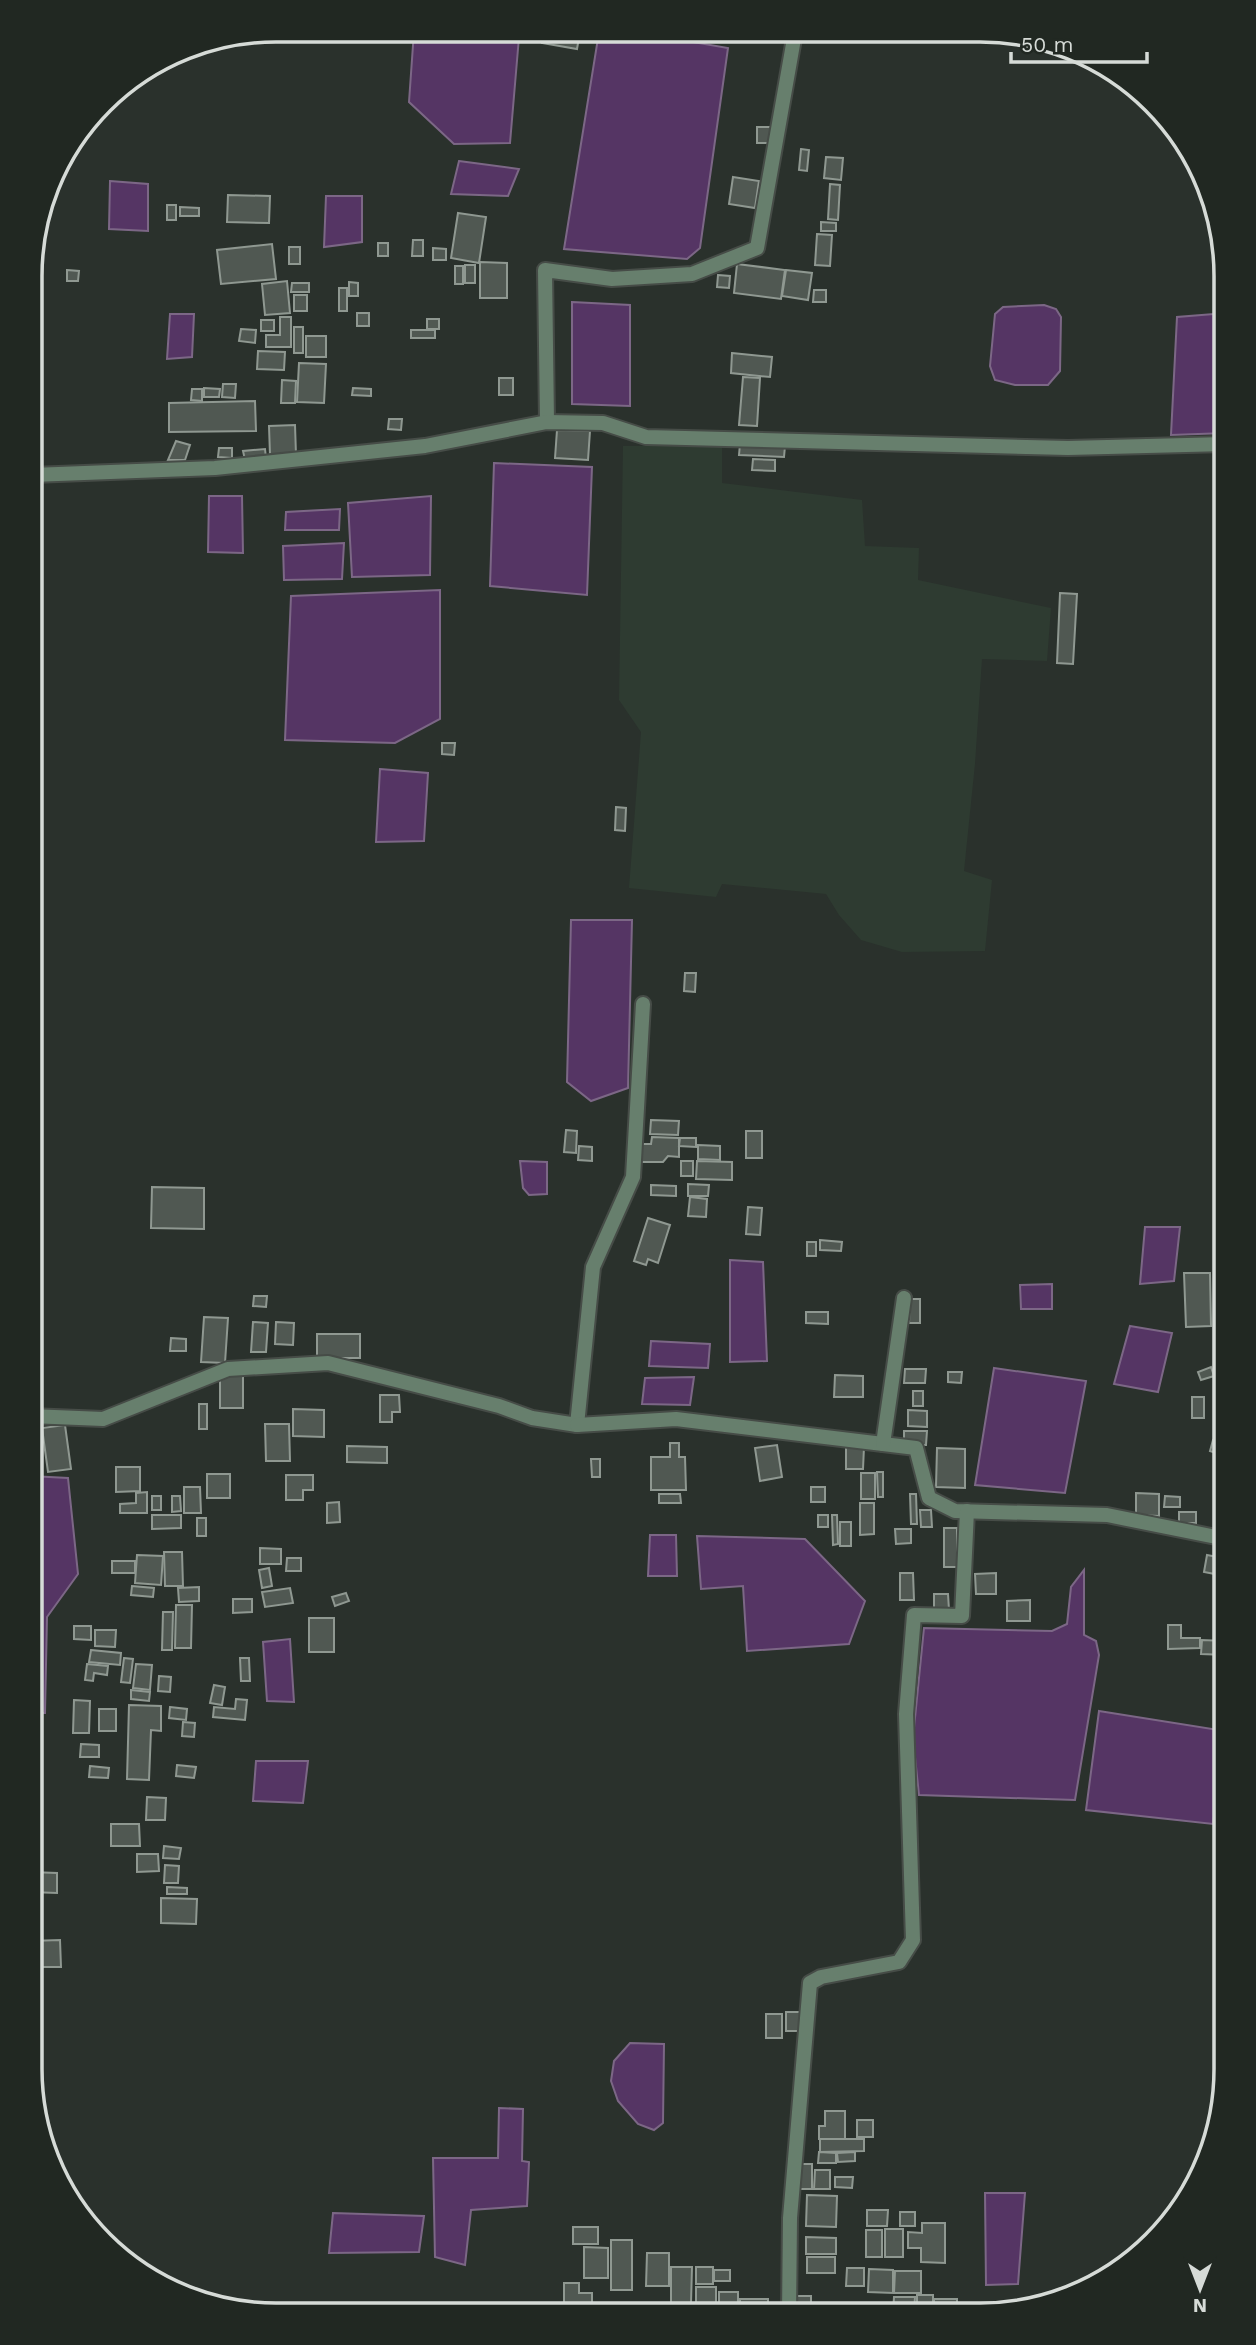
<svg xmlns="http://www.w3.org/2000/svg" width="1256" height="2345" font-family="'Work Sans',sans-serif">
  <rect width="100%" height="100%" fill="#2a312c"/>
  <polygon fill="#2e3b31" points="623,446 722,446 722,483 862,500 865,546 919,548 918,580 1051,608 1047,661 982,659 975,764 964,871 992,880 985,951 902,952 861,940 839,915 826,894 722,884 716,897 629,888 641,732 619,700"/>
  <g fill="#553564" stroke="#7c6786" stroke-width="2">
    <polygon points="414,31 461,31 519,37 510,143 454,144 409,102"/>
    <polygon points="599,32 635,32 728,48 700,248 687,259 564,249"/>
    <polygon points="459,161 519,169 508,196 451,194"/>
    <polygon points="110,181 148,184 148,231 109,229"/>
    <polygon points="326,196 362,196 362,242 324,247"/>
    <polygon points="572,302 630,305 630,406 572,404"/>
    <polygon points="1044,305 1056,309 1061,317 1060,371 1048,385 1015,385 995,380 990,366 995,314 1003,307"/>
    <polygon points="1226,313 1226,433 1171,435 1177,317"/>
    <polygon points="170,314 194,314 192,357 167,359"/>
    <polygon points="494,463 592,467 587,595 490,586"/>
    <polygon points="209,496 242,496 243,553 208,552"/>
    <polygon points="431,496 430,575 352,577 348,503"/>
    <polygon points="340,509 339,530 285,530 286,512"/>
    <polygon points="344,543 342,579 284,580 283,546"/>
    <polygon points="440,590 440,719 395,743 285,740 291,596"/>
    <polygon points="380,769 428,773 424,841 376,842"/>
    <polygon points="571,920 632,920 628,1088 591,1101 567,1082"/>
    <polygon points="520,1161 547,1162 547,1194 529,1195 523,1188"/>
    <polygon points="1145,1227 1180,1227 1174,1281 1140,1284"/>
    <polygon points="730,1260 763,1262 767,1361 730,1362"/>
    <polygon points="1052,1284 1052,1309 1021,1309 1020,1285"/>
    <polygon points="1130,1326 1172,1333 1158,1392 1114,1384"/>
    <polygon points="651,1341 710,1344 708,1368 649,1366"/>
    <polygon points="994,1368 1086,1381 1065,1493 975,1485"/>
    <polygon points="694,1377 690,1405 642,1404 645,1378"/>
    <polygon points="30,1476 68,1478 78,1574 47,1617 45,1713 30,1713"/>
    <polygon points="650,1535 676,1535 677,1576 648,1576"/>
    <polygon points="697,1536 805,1539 865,1601 849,1644 747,1651 743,1586 701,1589"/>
    <polygon points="1084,1570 1084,1635 1096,1641 1099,1655 1075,1800 919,1795 913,1738 924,1628 1052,1631 1067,1624 1071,1587"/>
    <polygon points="290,1639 294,1702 267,1701 263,1642"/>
    <polygon points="1099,1711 1225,1731 1213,1824 1086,1810"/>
    <polygon points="256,1761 308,1761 303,1803 253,1801"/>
    <polygon points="630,2043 664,2044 663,2123 654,2130 638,2124 618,2101 611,2081 614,2061"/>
    <polygon points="499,2108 523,2109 522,2161 529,2162 527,2206 471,2210 465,2265 435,2257 433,2158 498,2158"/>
    <polygon points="985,2193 1025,2193 1018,2284 986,2285"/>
    <polygon points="333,2213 424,2216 419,2252 329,2253"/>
  </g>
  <g fill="#505852" stroke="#8f9891" stroke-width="2">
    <polygon points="545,31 580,32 577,49 542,43"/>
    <polygon points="757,127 771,127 770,143 757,143"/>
    <polygon points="801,149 809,150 807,171 799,170"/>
    <polygon points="826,157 843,158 841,180 824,178"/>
    <polygon points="733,177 759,181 755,208 729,204"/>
    <polygon points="830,184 840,185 838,220 828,219"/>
    <polygon points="228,195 270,196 269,223 227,222"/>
    <rect x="167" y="205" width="9" height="15"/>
    <polygon points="180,207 199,208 199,216 180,216"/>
    <polygon points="458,213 486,217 479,263 451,258"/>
    <polygon points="821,222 836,223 836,231 821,231"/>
    <polygon points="817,234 832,235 830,266 815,265"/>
    <polygon points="413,240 423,240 423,256 412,256"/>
    <rect x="378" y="243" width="10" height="13"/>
    <polygon points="272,244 276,279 221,284 217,250"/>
    <rect x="289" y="247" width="11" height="17"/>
    <polygon points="433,248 446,249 446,260 433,260"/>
    <polygon points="480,262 507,263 507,298 480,298"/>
    <polygon points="737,264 785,270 781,299 734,293"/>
    <rect x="465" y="265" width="10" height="18"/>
    <rect x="455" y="266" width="8" height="18"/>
    <polygon points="67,270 79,271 78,281 67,281"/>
    <polygon points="786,270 812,273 808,300 782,296"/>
    <polygon points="718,275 730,276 729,288 717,287"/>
    <polygon points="287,281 290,313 265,315 262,284"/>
    <polygon points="349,282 358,283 358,296 349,296"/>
    <polygon points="292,283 309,283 309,292 291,292"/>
    <rect x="339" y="288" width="8" height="23"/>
    <polygon points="814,290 826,290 826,302 813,302"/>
    <rect x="294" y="295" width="13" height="16"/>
    <rect x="357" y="313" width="12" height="13"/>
    <polygon points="280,317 291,317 291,347 266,347 266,335 280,335"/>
    <rect x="427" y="319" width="12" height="10"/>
    <rect x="261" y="320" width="13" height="11"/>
    <rect x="294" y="327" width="9" height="26"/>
    <polygon points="241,329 256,330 255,343 239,341"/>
    <rect x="411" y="330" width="24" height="8"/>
    <rect x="306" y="336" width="20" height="21"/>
    <polygon points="258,351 285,352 284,370 257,369"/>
    <polygon points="732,353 772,357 770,377 731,373"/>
    <polygon points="299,363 326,364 324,403 297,402"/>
    <polygon points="743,377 760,378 757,426 739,425"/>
    <rect x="499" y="378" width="14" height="17"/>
    <polygon points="282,380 296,381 295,403 281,403"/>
    <polygon points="223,384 236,384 235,398 222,397"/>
    <polygon points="204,388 220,389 219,397 204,397"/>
    <polygon points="353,388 371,389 371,396 352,395"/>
    <polygon points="192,389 202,389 202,401 191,400"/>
    <polygon points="255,401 256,431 169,432 169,403"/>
    <polygon points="389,419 402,419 401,430 388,429"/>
    <polygon points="295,425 296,455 270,455 269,426"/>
    <polygon points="557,430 590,431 588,460 555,458"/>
    <polygon points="176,441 190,445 185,460 168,460"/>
    <polygon points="740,444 785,446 784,457 739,455"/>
    <polygon points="219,448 232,448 232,458 218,457"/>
    <polygon points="265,449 266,458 245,460 243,451"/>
    <polygon points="753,459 775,460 775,471 752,470"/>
    <polygon points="1060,593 1077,594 1073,664 1057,663"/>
    <polygon points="442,743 455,743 454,755 442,754"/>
    <polygon points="616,807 626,808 625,831 615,830"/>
    <polygon points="685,973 696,973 695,992 684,991"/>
    <polygon points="651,1120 679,1121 678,1135 650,1134"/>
    <polygon points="566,1130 577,1131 576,1153 564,1152"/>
    <rect x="746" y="1131" width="16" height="27"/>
    <polygon points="652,1137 679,1138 679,1157 668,1156 663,1162 641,1162 642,1144 651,1144"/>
    <polygon points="680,1138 696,1138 696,1147 679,1146"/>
    <polygon points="698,1145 720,1146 720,1160 698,1159"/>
    <polygon points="579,1146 592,1147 592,1161 578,1160"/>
    <rect x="681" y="1161" width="12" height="15"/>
    <polygon points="697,1161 732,1162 732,1180 696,1179"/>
    <polygon points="688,1184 709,1185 708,1196 688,1196"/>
    <polygon points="651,1185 676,1186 676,1196 651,1195"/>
    <polygon points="152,1187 204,1188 204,1229 151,1228"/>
    <polygon points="690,1197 707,1199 706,1217 688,1216"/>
    <polygon points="748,1207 762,1208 760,1235 746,1234"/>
    <polygon points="648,1218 670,1225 658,1263 648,1259 646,1265 634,1261"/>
    <polygon points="820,1240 842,1242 841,1251 820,1250"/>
    <rect x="807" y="1242" width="9" height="14"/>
    <polygon points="1184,1273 1210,1273 1211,1326 1186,1327"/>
    <polygon points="254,1296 267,1296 266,1307 253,1306"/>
    <polygon points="910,1299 920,1299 920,1323 909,1323"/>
    <polygon points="806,1312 828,1312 828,1324 806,1323"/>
    <polygon points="204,1317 228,1318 225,1363 201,1362"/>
    <polygon points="253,1322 268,1323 266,1352 251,1352"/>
    <polygon points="276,1322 294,1323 293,1345 275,1344"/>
    <rect x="317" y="1334" width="43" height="24"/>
    <polygon points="171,1338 186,1339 186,1351 170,1351"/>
    <polygon points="1211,1367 1214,1376 1201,1380 1198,1372"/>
    <polygon points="905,1369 926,1369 925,1383 904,1383"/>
    <polygon points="948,1372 962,1372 961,1383 948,1382"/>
    <polygon points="835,1375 863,1376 863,1397 834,1397"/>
    <rect x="220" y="1376" width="23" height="32"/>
    <rect x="913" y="1391" width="10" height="15"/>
    <polygon points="380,1395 399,1395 400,1412 392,1412 392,1422 380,1422"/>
    <rect x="1192" y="1397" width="12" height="21"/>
    <rect x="199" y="1404" width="8" height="25"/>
    <polygon points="293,1409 324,1410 324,1437 293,1436"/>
    <polygon points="908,1410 927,1411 927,1427 908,1426"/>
    <polygon points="265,1424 289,1424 290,1461 266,1461"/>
    <polygon points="65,1425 71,1469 48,1472 42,1428"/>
    <polygon points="904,1431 927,1431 926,1445 904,1445"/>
    <polygon points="1213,1440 1226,1444 1226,1456 1210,1451"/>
    <polygon points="670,1443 679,1443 679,1457 685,1457 686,1490 651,1490 651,1457 670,1457"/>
    <polygon points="777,1445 782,1477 760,1481 755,1448"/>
    <polygon points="347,1446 387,1447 387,1463 347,1462"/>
    <polygon points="846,1446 864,1447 863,1469 846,1469"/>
    <polygon points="937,1448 965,1449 965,1488 936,1487"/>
    <polygon points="591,1459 600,1459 600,1477 592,1477"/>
    <polygon points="116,1467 140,1467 140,1491 116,1492"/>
    <polygon points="877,1472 883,1472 883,1497 878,1497"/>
    <rect x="861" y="1473" width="14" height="26"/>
    <rect x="207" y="1474" width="23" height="24"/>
    <polygon points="286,1475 313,1475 313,1490 303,1490 303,1500 286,1500"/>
    <polygon points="184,1487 200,1487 201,1513 184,1513"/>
    <rect x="811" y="1487" width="14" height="15"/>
    <polygon points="147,1492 147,1513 120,1513 120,1504 136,1503 136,1493"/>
    <polygon points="1136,1493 1159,1494 1159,1516 1136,1515"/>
    <polygon points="659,1494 680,1494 681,1503 659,1503"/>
    <polygon points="910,1494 916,1494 917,1524 911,1524"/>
    <rect x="152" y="1496" width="9" height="14"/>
    <polygon points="172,1496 180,1496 181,1511 172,1512"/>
    <polygon points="1165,1496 1180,1497 1180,1507 1164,1507"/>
    <polygon points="339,1502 340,1522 327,1523 327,1503"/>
    <polygon points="860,1503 874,1503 874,1534 860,1535"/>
    <polygon points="920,1510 931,1510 932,1527 921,1527"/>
    <rect x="1179" y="1512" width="17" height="11"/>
    <polygon points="152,1515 181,1515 181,1528 152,1529"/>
    <rect x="818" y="1515" width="10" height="12"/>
    <polygon points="832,1515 837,1515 838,1544 833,1545"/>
    <rect x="197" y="1518" width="9" height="18"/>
    <rect x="840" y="1522" width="11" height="24"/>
    <rect x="944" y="1528" width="13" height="39"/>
    <polygon points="895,1529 911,1529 911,1543 896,1544"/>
    <polygon points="260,1548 281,1549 281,1564 260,1564"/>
    <polygon points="164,1552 182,1552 183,1586 165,1586"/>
    <polygon points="137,1555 163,1556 161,1585 135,1583"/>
    <polygon points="1207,1555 1223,1558 1220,1575 1204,1572"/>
    <polygon points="1226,1557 1226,1607 1219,1606"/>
    <polygon points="287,1558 301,1558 301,1571 286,1571"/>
    <rect x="112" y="1561" width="23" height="12"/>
    <polygon points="269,1568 272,1586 262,1588 259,1570"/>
    <polygon points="900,1573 913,1573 914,1600 900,1600"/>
    <polygon points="996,1573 996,1594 976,1594 975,1574"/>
    <polygon points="132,1586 154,1588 153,1597 131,1595"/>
    <polygon points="199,1587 199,1601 179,1602 178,1588"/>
    <polygon points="290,1588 293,1603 265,1607 262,1592"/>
    <polygon points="346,1593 349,1601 335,1606 332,1597"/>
    <polygon points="934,1594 948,1594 949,1610 934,1610"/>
    <polygon points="233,1599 252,1599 252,1612 233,1613"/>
    <polygon points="1030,1600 1030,1621 1007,1621 1007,1601"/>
    <polygon points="176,1605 192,1605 191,1648 175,1648"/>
    <polygon points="163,1612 173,1612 172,1650 162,1650"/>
    <rect x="309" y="1618" width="25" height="34"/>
    <polygon points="1168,1625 1181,1625 1181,1638 1200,1638 1200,1648 1168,1649"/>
    <polygon points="74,1626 91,1626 91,1640 74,1639"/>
    <polygon points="95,1630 116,1630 115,1647 95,1646"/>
    <polygon points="1226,1630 1226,1655 1201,1654 1202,1640 1225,1641"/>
    <polygon points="91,1650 121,1653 120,1665 89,1662"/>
    <polygon points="124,1658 133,1659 130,1683 121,1682"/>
    <polygon points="240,1658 249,1658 250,1681 241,1681"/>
    <polygon points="87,1664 108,1666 107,1675 94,1673 93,1681 85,1680"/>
    <polygon points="136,1664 152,1665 150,1690 133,1688"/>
    <polygon points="159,1676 171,1677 170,1692 158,1691"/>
    <polygon points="214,1685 225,1687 222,1705 210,1703"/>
    <polygon points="131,1690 150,1692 149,1701 131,1699"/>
    <polygon points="236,1699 247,1700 245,1720 213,1717 214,1707 235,1709"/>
    <polygon points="74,1700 90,1701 89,1733 73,1733"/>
    <polygon points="129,1705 161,1706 161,1731 151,1730 149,1780 127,1779"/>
    <polygon points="170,1707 187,1709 186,1720 169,1718"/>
    <rect x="99" y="1709" width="17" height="22"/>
    <polygon points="183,1722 195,1723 194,1737 182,1736"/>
    <polygon points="81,1744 99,1745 99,1757 80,1757"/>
    <polygon points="177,1765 196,1767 194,1778 176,1776"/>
    <polygon points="90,1766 109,1768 108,1778 89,1777"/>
    <polygon points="147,1797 166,1798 165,1820 146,1820"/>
    <polygon points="111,1824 139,1824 140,1846 111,1846"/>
    <polygon points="164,1846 181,1848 179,1859 163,1858"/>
    <polygon points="137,1854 158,1854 159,1871 137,1872"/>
    <polygon points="165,1865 179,1866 178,1883 164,1883"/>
    <polygon points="30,1872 57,1873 57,1893 30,1892"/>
    <polygon points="167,1887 187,1888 187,1894 167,1894"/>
    <polygon points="161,1898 197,1899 196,1924 161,1923"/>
    <polygon points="60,1940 61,1967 30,1967 30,1941"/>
    <polygon points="786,2012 804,2012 803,2031 786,2031"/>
    <rect x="766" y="2014" width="16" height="24"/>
    <polygon points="825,2111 845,2111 845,2139 819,2139 819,2126 825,2126"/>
    <rect x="857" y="2120" width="16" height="17"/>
    <polygon points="820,2139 864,2139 864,2151 820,2152"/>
    <polygon points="819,2152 836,2153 836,2163 818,2163"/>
    <polygon points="855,2152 855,2161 838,2162 837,2153"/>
    <polygon points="798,2164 812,2164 812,2189 797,2189"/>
    <polygon points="815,2170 830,2170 830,2189 814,2189"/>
    <polygon points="835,2177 853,2177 852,2188 835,2187"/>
    <polygon points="807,2195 837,2196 836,2227 806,2226"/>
    <polygon points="867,2210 888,2210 887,2226 867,2226"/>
    <rect x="900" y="2212" width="15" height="14"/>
    <polygon points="922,2223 945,2223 945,2263 921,2262 921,2248 908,2248 908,2232 922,2233"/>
    <rect x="573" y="2227" width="25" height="17"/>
    <rect x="885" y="2229" width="18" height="28"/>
    <rect x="866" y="2230" width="16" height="27"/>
    <polygon points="806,2237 836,2238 836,2254 806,2254"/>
    <rect x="611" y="2240" width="21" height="50"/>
    <polygon points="584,2247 608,2248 608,2278 584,2278"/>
    <polygon points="647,2253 669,2253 669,2286 646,2286"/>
    <rect x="807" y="2257" width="28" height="16"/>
    <polygon points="671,2267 692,2267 691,2303 671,2303"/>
    <rect x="696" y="2267" width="17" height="17"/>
    <polygon points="847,2268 864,2268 864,2286 846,2286"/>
    <polygon points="869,2269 893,2270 893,2293 868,2292"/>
    <rect x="714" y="2270" width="16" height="11"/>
    <polygon points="895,2271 921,2271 921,2293 894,2293"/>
    <polygon points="564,2283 579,2283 579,2293 592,2293 592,2311 564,2311"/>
    <rect x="696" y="2287" width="20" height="27"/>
    <polygon points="719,2292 738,2292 738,2315 719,2314"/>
    <rect x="917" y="2295" width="16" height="19"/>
    <polygon points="793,2296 811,2296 811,2315 792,2315"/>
    <polygon points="894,2297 915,2297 914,2314 893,2313"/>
    <rect x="740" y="2299" width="28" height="16"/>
    <rect x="934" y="2299" width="23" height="16"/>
    <rect x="596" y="2305" width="19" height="9"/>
    <polygon points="622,2305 645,2306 645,2314 622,2314"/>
    <rect x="669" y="2307" width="22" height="7"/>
  </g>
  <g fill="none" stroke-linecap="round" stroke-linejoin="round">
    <defs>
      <g id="street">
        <polyline points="547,422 545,270 612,279 692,274 757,248 795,33"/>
        <polyline points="32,475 215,468 425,446 547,422 603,423 646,437 1068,448 1226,444"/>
        <polyline points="30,1416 103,1419 228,1369 328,1363 499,1406 532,1418 577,1425 593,1267 633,1177 643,1004"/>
        <polyline points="577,1425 676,1419 916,1448 929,1498 955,1511 1107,1515 1226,1539"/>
        <polyline points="883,1444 904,1298"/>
        <polyline points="789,2315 790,2218 810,1983 821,1977 899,1962 913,1940 906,1714 914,1615 962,1616 967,1511"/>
      </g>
    </defs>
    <use href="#street" stroke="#464c47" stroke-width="18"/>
    <use href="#street" stroke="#677f6d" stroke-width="14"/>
  </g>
  <path d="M0 0H1256V2345H0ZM276 42H980A234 234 0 0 1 1214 276V2069A234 234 0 0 1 980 2303H276A234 234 0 0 1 42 2069V276A234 234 0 0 1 276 42Z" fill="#212822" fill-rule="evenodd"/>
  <path fill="none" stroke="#d6dbd7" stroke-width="3.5" d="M276 42H980A234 234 0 0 1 1214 276V2069A234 234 0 0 1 980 2303H276A234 234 0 0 1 42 2069V276A234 234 0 0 1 276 42Z"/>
  <g transform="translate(1200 2289) rotate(180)" stroke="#212822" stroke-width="5" paint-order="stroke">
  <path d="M0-5L12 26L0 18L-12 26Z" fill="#d6dbd7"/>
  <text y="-10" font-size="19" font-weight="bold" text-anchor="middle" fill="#d6dbd7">N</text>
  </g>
  <path d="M1011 52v10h136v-10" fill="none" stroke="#d6dbd7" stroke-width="3.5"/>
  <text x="1021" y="52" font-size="21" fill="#d6dbd7" stroke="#212822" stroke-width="5" paint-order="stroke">50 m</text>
</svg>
